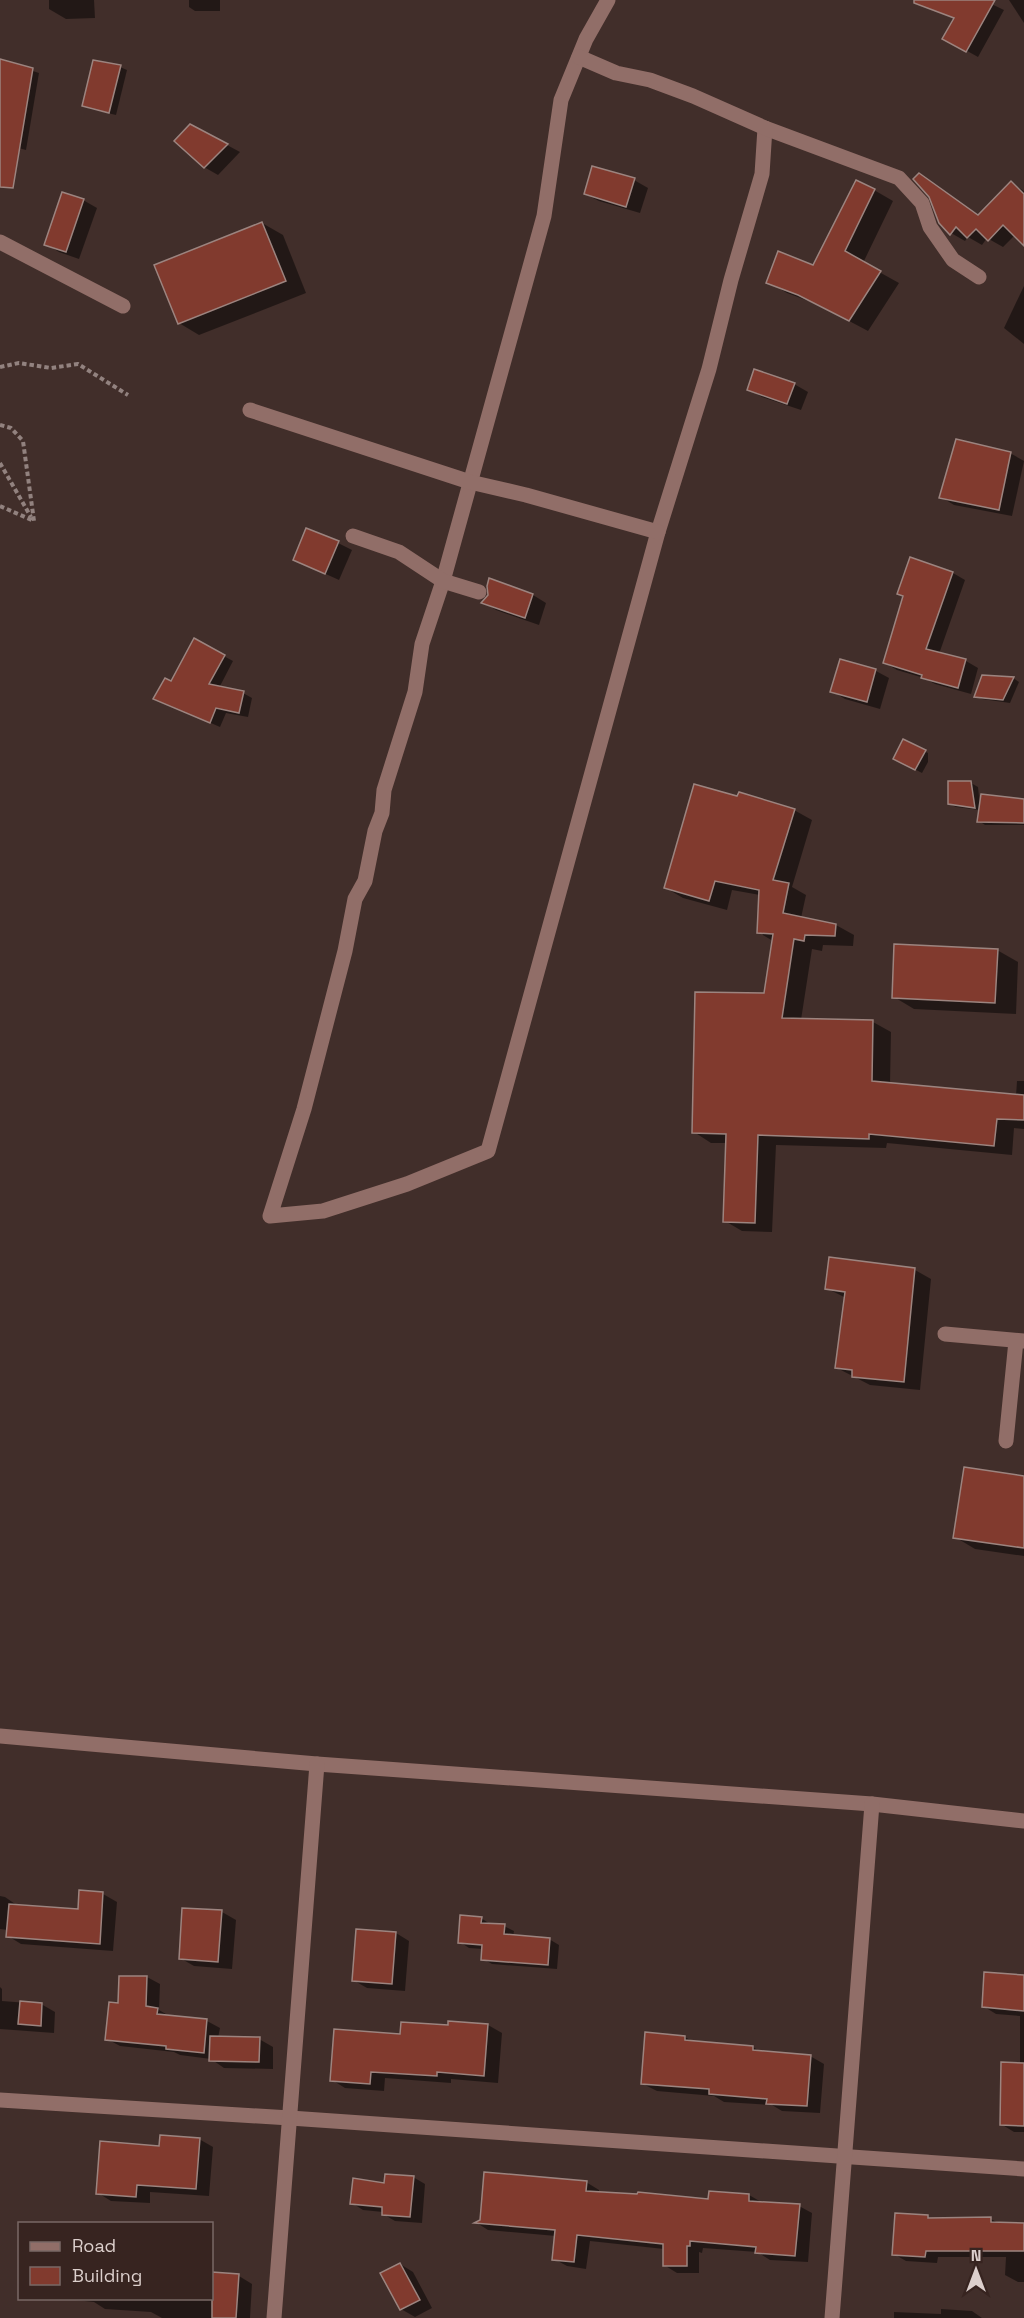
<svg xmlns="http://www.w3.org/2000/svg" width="1024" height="2318" font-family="'Space Grotesk',sans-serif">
  <rect width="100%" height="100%" fill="#412e2a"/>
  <g fill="#0007">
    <polygon points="49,0 94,0 95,18 66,19 49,9"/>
    <polygon points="189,0 220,0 220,11 195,11 189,7"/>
    <polygon points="955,0 983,0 1004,10 978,57 944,38 956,18"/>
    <polygon points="1009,0 1024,0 1024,23"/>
    <polygon points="0,60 39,73 26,150 0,143"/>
    <polygon points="120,67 127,70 116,115 90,109 83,105"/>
    <polygon points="227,145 240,152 218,175 204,167"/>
    <polygon points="634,180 648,188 640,213 599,201 585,194"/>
    <polygon points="933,183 979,215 1011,183 1024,191 1024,243 1015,235 1003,247 987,238 982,245 968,237 965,241 951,233"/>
    <polygon points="874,190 893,201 863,263 899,283 868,331 819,305 787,293 768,282 814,266"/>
    <polygon points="83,200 97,208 79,259 59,252 46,244"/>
    <polygon points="262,223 283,235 306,293 199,335 179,323"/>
    <polygon points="1024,286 1024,344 1004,328"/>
    <polygon points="794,384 808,392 801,410 762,397 748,389"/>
    <polygon points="1010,453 1024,461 1012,516 954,505 941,497"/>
    <polygon points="338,543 352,550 339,580 295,560"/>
    <polygon points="911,559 953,573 965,580 939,654 966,661 978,668 971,694 935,684 924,678 897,670 885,663 904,597"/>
    <polygon points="533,595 546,603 539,625 496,610 483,602"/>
    <polygon points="194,640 233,661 219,688 243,693 252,698 248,717 226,713 220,727 165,703 172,683"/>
    <polygon points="841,661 876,671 889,678 880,709 845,699 832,691"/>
    <polygon points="983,676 1013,678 1019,682 1010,703 982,699 976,696"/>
    <polygon points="904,741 928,753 928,762 922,773 901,762"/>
    <polygon points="971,783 978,787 980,806 1024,800 1024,825 985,825 979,821 980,810 956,807 949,804"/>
    <polygon points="738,798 794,810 812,820 792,887 806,895 801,918 836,925 854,935 853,946 823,945 822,951 812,949 801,1020 873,1022 891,1032 890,1084 1016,1096 1017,1081 1024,1081 1024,1129 1014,1128 1012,1155 887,1143 886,1148 776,1145 772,1232 742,1231 725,1221 728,1143 711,1143 694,1132 765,995 773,941 758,932 760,895 732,890 727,910 683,898 666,888"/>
    <polygon points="997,950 1018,962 1016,1014 914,1009 894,997"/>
    <polygon points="915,1270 931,1279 920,1390 870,1385 837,1368 846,1298 826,1288"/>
    <polygon points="1024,1477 1024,1556 975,1549 955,1537"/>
    <polygon points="81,1892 103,1894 117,1902 113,1951 21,1944 8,1936 8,1930 0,1929 0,1896 5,1897 18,1906 79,1910"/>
    <polygon points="184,1909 222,1912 236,1920 232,1969 194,1966 180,1958"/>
    <polygon points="481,1918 490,1924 504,1926 514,1931 513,1936 549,1939 559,1945 557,1969 492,1964 483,1959 483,1949 469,1948 460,1942"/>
    <polygon points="396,1933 409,1941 405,1991 367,1988 353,1980"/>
    <polygon points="1024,1971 1024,2132 1014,2132 1001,2124 1020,2064 1020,2016 996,2014 983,2006 1024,1976"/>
    <polygon points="147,1977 160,1984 159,2010 171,2017 207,2021 220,2028 218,2038 259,2039 273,2047 273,2069 224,2068 211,2059 180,2055 174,2052 120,2046 107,2039 120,2005"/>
    <polygon points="0,1987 2,1989 2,2001 41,2004 55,2012 54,2033 0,2029 0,2032"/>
    <polygon points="450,2022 488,2025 502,2033 498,2083 451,2079 451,2083 385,2078 384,2091 345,2088 332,2080 401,2036 449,2027"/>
    <polygon points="685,2037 694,2042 753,2047 761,2052 810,2056 824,2064 820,2113 782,2111 772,2105 724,2102 714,2096 657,2091 643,2084"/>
    <polygon points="199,2139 213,2147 209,2196 150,2192 150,2203 111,2201 98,2193"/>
    <polygon points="413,2177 425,2184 422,2223 395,2221 383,2214 383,2212 363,2210 352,2203 385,2184"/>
    <polygon points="586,2182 599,2190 599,2193 710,2201 749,2195 763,2203 799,2206 812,2213 808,2262 770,2260 757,2252 703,2248 702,2253 699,2252 699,2273 677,2273 664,2265 664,2249 590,2241 586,2269 567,2266 554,2259 556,2236 488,2230 477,2223"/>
    <polygon points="928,2217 932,2219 991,2219 1000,2224 1024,2225 1024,2282 1018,2282 1005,2275 1006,2257 938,2257 937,2263 906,2261 894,2254"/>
    <polygon points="400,2264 413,2272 432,2308 415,2317 401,2309"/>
    <polygon points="212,2274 239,2276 252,2284 250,2318 162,2318 151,2312 105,2309 94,2302 57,2298 212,2298"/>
    <polygon points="941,2309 972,2311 982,2318 894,2318 894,2312 941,2314"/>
  </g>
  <g fill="#813a2e" stroke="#9c847f" stroke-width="1.5">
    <polygon points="914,0 995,0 966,52 942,39 954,18 914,3"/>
    <polygon points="0,59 33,68 13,188 0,187"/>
    <polygon points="93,60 121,65 109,113 82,106"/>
    <polygon points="190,124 228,144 204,168 174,141"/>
    <polygon points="592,166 635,178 626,207 584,194"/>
    <polygon points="919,173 978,215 1011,181 1024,194 1024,246 1003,225 988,241 976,229 967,238 956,227 950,235 939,223 929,197 913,179"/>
    <polygon points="856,180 875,189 845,251 881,271 849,321 798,295 766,283 778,251 813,265"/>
    <polygon points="62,192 84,199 66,252 44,245"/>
    <polygon points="262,222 286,281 178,324 154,265"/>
    <polygon points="754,369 795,383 787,404 747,390"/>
    <polygon points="956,439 1011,452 999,510 939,498"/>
    <polygon points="306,528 339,541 325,574 293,560"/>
    <polygon points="910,557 953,572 926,649 966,659 958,688 921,678 922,675 883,663 903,596 897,594"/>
    <polygon points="489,578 533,594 525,618 481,603 488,595 487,586"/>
    <polygon points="194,638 225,655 209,684 244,691 239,713 216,708 210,723 153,699 165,678 171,681"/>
    <polygon points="840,659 876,669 867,702 830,692"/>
    <polygon points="982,675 1014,677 1003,700 974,697"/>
    <polygon points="903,739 926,750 915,770 893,759"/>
    <polygon points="948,781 971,781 975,808 948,804"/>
    <polygon points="694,784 737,796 739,792 795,809 773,880 789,883 783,913 836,924 835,936 805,935 804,941 794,939 782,1018 873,1020 872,1081 1024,1095 1024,1120 997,1119 994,1146 869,1134 869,1139 758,1135 755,1223 723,1222 726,1134 692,1133 695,992 764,993 773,934 757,933 759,890 715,881 709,901 664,888"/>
    <polygon points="981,794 1024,799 1024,823 977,822"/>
    <polygon points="894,944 998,949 995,1003 892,998"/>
    <polygon points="829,1257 915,1268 904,1382 852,1377 852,1370 835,1368 845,1292 825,1289"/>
    <polygon points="964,1467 1024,1476 1024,1548 953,1538"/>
    <polygon points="79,1890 103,1892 100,1944 6,1937 9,1904 78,1909"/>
    <polygon points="182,1908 222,1910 218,1962 179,1959"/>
    <polygon points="460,1915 482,1917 481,1923 505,1924 504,1934 550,1938 548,1965 481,1960 482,1945 458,1943"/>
    <polygon points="356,1929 396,1932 392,1984 352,1981"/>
    <polygon points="984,1972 1024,1975 1024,2011 982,2007"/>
    <polygon points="119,1976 147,1976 146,2006 158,2008 157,2014 207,2019 204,2053 166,2049 166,2046 105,2040 109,2002 118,2003"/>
    <polygon points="20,2001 42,2003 41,2026 18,2024"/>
    <polygon points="448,2021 488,2024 484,2076 437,2072 437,2076 371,2072 370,2084 330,2081 334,2029 400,2034 401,2022 448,2025"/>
    <polygon points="645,2032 685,2036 685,2040 753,2046 753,2050 811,2055 807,2106 766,2104 767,2099 709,2094 709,2089 641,2084"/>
    <polygon points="210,2036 260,2037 259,2062 209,2061"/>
    <polygon points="1001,2062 1024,2063 1024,2126 1000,2125"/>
    <polygon points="160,2135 200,2138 196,2189 137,2185 136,2197 96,2194 100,2141 159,2146"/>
    <polygon points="484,2172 587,2181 586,2191 637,2194 638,2192 708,2199 709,2191 749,2194 749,2201 800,2204 795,2256 755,2253 756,2247 690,2241 690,2246 687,2246 687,2266 663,2266 663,2244 577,2235 574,2262 552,2260 555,2230 474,2223 480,2220"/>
    <polygon points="385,2174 414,2176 410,2217 382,2215 382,2207 350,2204 353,2178 384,2183"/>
    <polygon points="895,2213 928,2215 928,2218 991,2217 991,2222 1024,2223 1024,2251 926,2251 925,2257 892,2255"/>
    <polygon points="400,2263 420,2300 400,2310 380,2273"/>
    <polygon points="212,2272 239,2274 236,2318 212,2318"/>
  </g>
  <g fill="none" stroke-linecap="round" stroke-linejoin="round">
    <g stroke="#92827f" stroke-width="4" stroke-dasharray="4.5 3" stroke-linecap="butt">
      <polyline points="0,367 19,363 51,368 78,364 128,395"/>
      <polyline points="0,425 11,428 23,441 34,521 0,506"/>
      <polyline points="0,463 31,517"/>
    </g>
    <g stroke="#916e68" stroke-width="15">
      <polyline points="608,0 586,39 561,100 544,216 443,581 422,644 415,692 384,790 382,813 375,831 365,881 355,899 345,951 304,1109 270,1216 323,1211 407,1184 488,1151 658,532 709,369 731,280 762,174 765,128"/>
      <polyline points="579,57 616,73 650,80 693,96 765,128 899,178 922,203 930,227 953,260 979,277"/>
      <polyline points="0,242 123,306"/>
      <polyline points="250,410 470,482 526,495 658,532"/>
      <polyline points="353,536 399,552 443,581 479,592"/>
      <polyline points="945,1334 1024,1341"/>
      <polyline points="1006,1441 1016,1341"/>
      <polyline points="0,1736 317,1764 872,1804 1024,1821"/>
      <polyline points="0,2100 290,2118 1024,2169"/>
      <polyline points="274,2318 317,1764"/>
      <polyline points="832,2318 872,1804"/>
    </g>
  </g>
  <rect x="18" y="2222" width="195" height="78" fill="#372420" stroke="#796865" stroke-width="1.5"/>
  <rect x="30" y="2242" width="30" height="9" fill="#916e68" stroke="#796865" stroke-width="1.5"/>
  <text x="72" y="2252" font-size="18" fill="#dccfcc">Road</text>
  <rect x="30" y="2267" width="30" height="18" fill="#813a2e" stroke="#796865" stroke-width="1.5"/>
  <text x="72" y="2282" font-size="18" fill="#dccfcc">Building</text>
  <g transform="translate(976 2270)" stroke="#372420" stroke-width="4.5" paint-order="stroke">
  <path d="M0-4.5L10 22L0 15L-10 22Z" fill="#dccfcc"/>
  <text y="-9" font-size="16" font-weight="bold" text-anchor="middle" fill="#dccfcc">N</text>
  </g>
</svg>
